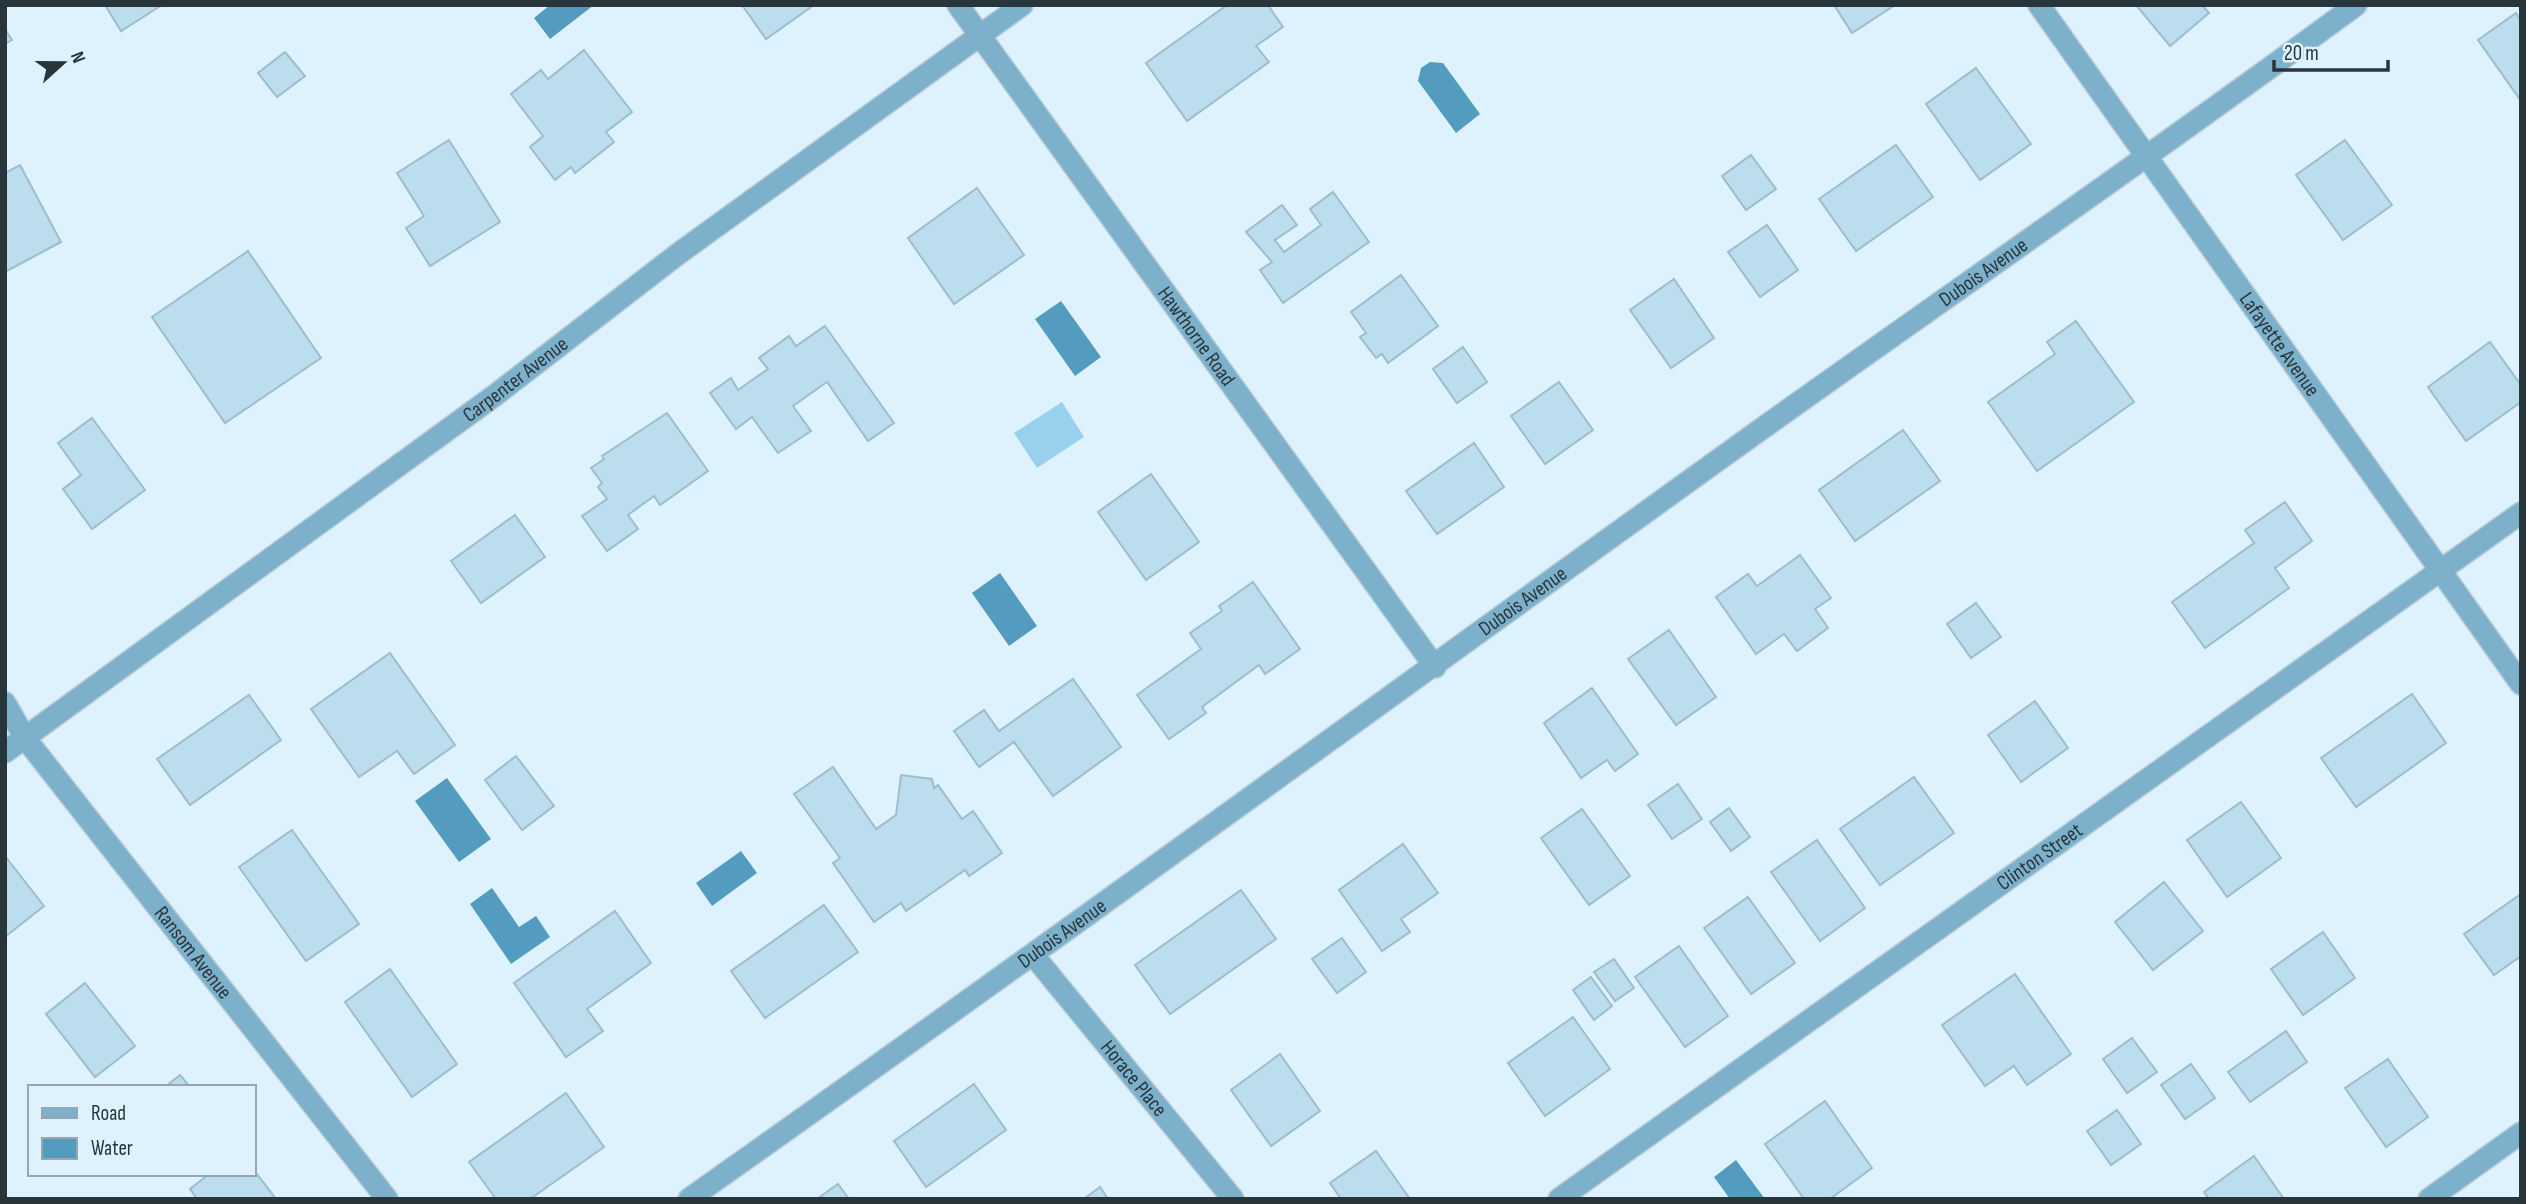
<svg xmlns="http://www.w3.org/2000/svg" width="2526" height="1204" font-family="'Sofia Sans Condensed',sans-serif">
  <rect width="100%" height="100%" fill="#def2fd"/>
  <polygon fill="#98d0ed" points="1062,402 1084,437 1037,468 1014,433"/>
  <g fill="#539cbf">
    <polygon points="550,5 594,5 550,39 534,18"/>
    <polygon points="1430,62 1443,63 1480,114 1456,133 1418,81 1421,68"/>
    <polygon points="1061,301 1101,357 1075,376 1035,319"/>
    <polygon points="1000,573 1037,626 1009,646 972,593"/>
    <polygon points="447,778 491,839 459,862 415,801"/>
    <polygon points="741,851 757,873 712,906 696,883"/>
    <polygon points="492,888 519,927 536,916 550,937 511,964 470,904"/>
    <polygon points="1736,1160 1765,1199 1730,1199 1714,1177"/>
  </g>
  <g fill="#bcddee" stroke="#9dbdce" stroke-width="2">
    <polygon points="105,5 162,5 121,31"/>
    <polygon points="742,5 814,5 766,39"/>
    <polygon points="1227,5 1268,5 1283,27 1256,46 1269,62 1187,121 1146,63"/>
    <polygon points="1834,5 1895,5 1852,33"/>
    <polygon points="2136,5 2202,5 2209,13 2170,46"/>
    <polygon points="2516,13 2521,21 2521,101 2478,40"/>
    <polygon points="5,29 12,40 5,44"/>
    <polygon points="584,50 632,112 606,132 614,142 575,173 571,167 555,180 530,147 543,136 511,94 541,70 548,79"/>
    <polygon points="285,52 305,76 277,97 258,73"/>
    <polygon points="1976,68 2031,144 1980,180 1926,104"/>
    <polygon points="449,140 500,222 430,266 406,228 424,216 397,173"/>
    <polygon points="2345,140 2392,205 2343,240 2296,175"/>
    <polygon points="1896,145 1933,197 1856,251 1819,199"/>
    <polygon points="1751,155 1776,189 1746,210 1722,176"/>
    <polygon points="20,165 61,242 5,272 5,173"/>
    <polygon points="977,188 1024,255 954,304 908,238"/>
    <polygon points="1333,192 1369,242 1283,303 1260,270 1272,262 1246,232 1282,205 1297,225 1275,240 1284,252 1321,225 1310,209"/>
    <polygon points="1767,225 1798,270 1760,297 1728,252"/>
    <polygon points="248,251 321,358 225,423 152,317"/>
    <polygon points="1401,275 1438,326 1388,363 1382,354 1376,358 1360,337 1366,333 1351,312"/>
    <polygon points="1674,279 1714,338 1671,368 1630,310"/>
    <polygon points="2076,321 2134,402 2037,471 1988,402 2055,354 2047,342"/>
    <polygon points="825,326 894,423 868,441 827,382 793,406 811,431 778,453 752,417 736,429 710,393 731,378 738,390 768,369 759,358 789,336 796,346"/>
    <polygon points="2490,342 2521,385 2521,402 2466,441 2428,387"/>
    <polygon points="1463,347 1487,382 1457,403 1433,369"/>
    <polygon points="1559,382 1593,430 1545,464 1511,416"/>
    <polygon points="667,413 708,471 660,505 654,496 628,515 638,529 607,551 582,516 607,499 598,487 602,483 591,468 604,459 602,456"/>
    <polygon points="92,418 145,490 92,529 63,489 81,475 58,443"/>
    <polygon points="1903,430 1940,481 1855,541 1819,490"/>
    <polygon points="1474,443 1504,487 1437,534 1406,491"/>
    <polygon points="1151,474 1199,542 1146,580 1098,512"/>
    <polygon points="2285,502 2312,541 2275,568 2289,588 2205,648 2172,602 2254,543 2245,530"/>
    <polygon points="515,515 545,557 481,603 451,561"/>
    <polygon points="1800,555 1831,598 1815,609 1828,628 1797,651 1784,634 1756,654 1716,597 1748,574 1757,586"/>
    <polygon points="1253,582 1300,649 1265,674 1259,665 1202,707 1206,713 1169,739 1137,695 1201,649 1190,633 1222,611 1219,606"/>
    <polygon points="1976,603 2001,637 1971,658 1947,624"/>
    <polygon points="1669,630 1716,697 1676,725 1628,659"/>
    <polygon points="390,653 455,745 414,774 397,751 359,777 311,709"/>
    <polygon points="1073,679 1121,747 1053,796 1014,742 979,767 954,731 984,710 999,731"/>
    <polygon points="1592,688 1638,754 1615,771 1607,760 1581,778 1544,723"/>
    <polygon points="2412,694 2446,743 2356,807 2321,758"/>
    <polygon points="249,695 281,740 190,805 157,759"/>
    <polygon points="2035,701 2068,748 2021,782 1988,735"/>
    <polygon points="516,756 554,806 522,830 485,780"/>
    <polygon points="833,767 876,829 896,815 901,775 932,779 934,788 938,785 962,819 973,811 1002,853 969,876 965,870 906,911 901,903 874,922 833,863 840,858 794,794"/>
    <polygon points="1914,777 1954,833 1880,885 1840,829"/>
    <polygon points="1678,784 1702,819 1672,839 1648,805"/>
    <polygon points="2241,802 2281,858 2227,897 2187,840"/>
    <polygon points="1729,808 1750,837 1731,851 1710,822"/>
    <polygon points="1582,809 1630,876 1589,905 1541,838"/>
    <polygon points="292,830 359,924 306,961 239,867"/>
    <polygon points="1817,840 1865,908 1820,941 1771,872"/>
    <polygon points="1403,844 1438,893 1401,919 1410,932 1382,951 1339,890"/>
    <polygon points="5,856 44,906 5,937"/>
    <polygon points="2164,882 2203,931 2153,970 2115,922"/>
    <polygon points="1241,890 1276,939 1170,1014 1135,965"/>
    <polygon points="2521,894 2521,956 2494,975 2464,934"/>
    <polygon points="1748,897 1795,963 1751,994 1704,928"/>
    <polygon points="824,905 858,952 765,1018 731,971"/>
    <polygon points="615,911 651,963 587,1009 603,1031 566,1057 514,983"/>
    <polygon points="2323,932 2355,978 2303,1015 2271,969"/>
    <polygon points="1342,938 1366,972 1337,993 1312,959"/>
    <polygon points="1679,946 1728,1016 1685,1047 1635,977"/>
    <polygon points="1614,959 1634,988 1615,1001 1594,972"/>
    <polygon points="390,969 457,1064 412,1097 345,1002"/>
    <polygon points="2015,974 2071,1054 2027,1085 2014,1066 1985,1086 1942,1025"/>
    <polygon points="1591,977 1612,1006 1594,1020 1573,990"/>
    <polygon points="85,983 135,1046 95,1077 46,1014"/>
    <polygon points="1573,1017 1610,1069 1545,1116 1508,1063"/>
    <polygon points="2286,1031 2307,1062 2250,1102 2228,1072"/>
    <polygon points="2132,1038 2157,1072 2127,1093 2103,1059"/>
    <polygon points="1280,1054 1320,1111 1271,1146 1231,1090"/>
    <polygon points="2388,1059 2428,1117 2386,1147 2345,1088"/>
    <polygon points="2191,1064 2215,1098 2185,1119 2161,1085"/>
    <polygon points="180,1075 190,1087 165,1087"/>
    <polygon points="974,1084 1006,1130 926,1187 894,1141"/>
    <polygon points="566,1093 604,1147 530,1199 496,1199 469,1162"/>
    <polygon points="1825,1101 1872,1168 1830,1199 1804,1199 1765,1144"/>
    <polygon points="2117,1110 2141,1144 2111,1165 2087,1131"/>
    <polygon points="1376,1151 1410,1199 1341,1199 1330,1183"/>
    <polygon points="2254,1156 2284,1199 2209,1199 2204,1192"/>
    <polygon points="254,1170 276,1199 197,1199 190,1189 209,1174 254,1174"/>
    <polygon points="838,1184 849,1199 817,1199"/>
    <polygon points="1100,1187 1108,1199 1084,1199"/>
  </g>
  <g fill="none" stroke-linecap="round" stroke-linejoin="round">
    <defs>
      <g id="street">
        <path id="s1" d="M 958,5 L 1435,667"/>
        <path id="s2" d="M 2039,5 L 2521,684"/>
        <path id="s3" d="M 5,703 L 25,738 L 387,1199"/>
        <path id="s4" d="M 5,752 L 494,396 L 678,254 L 1022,5"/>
        <path id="s5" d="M 1034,956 L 1233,1199"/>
        <path id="s6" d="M 689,1199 C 1048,946 1403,686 1760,430 C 1959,288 2159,150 2356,5"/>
        <path id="s7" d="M 1559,1199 L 2521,513"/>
        <polyline points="2429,1199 2521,1133"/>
      </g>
    </defs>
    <use href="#street" stroke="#baccd6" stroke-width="24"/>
    <use href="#street" stroke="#7cb0cb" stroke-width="21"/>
  </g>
  <g text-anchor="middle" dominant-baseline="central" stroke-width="6" stroke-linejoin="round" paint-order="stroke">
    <g font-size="21" fill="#28363c" stroke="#def2fd">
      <text stroke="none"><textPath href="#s6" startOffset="1592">Dubois Avenue</textPath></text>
      <text stroke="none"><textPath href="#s1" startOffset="408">Hawthorne Road</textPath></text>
      <text stroke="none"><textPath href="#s2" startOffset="416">Lafayette Avenue</textPath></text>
      <text stroke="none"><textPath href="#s4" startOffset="632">Carpenter Avenue</textPath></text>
      <text stroke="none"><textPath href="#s6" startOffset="1026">Dubois Avenue</textPath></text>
      <text stroke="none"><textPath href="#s7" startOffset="590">Clinton Street</textPath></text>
      <text stroke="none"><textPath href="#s6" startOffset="458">Dubois Avenue</textPath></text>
      <text stroke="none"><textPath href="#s3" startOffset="313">Ransom Avenue</textPath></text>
      <text stroke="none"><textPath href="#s5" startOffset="158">Horace Place</textPath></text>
    </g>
  </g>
  <rect width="2526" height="1204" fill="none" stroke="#28363c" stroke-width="14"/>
  <rect x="28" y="1085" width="228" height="91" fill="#def2fd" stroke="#95a7b0" stroke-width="2"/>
  <rect x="42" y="1108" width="35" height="10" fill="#7cb0cb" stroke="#95a7b0" stroke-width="2"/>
  <text x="91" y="1120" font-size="21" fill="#28363c">Road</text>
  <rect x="42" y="1138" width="35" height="21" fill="#539cbf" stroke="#95a7b0" stroke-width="2"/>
  <text x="91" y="1155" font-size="21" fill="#28363c">Water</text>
  <g transform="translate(63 63) rotate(69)" stroke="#def2fd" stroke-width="5" paint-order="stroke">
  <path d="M0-5L12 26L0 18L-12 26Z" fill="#28363c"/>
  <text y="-10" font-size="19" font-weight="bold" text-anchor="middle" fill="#28363c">N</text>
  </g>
  <path d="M2274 60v10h114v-10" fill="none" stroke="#28363c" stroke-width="3.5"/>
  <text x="2284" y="60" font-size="21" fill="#28363c" stroke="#def2fd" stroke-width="5" paint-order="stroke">20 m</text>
</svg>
